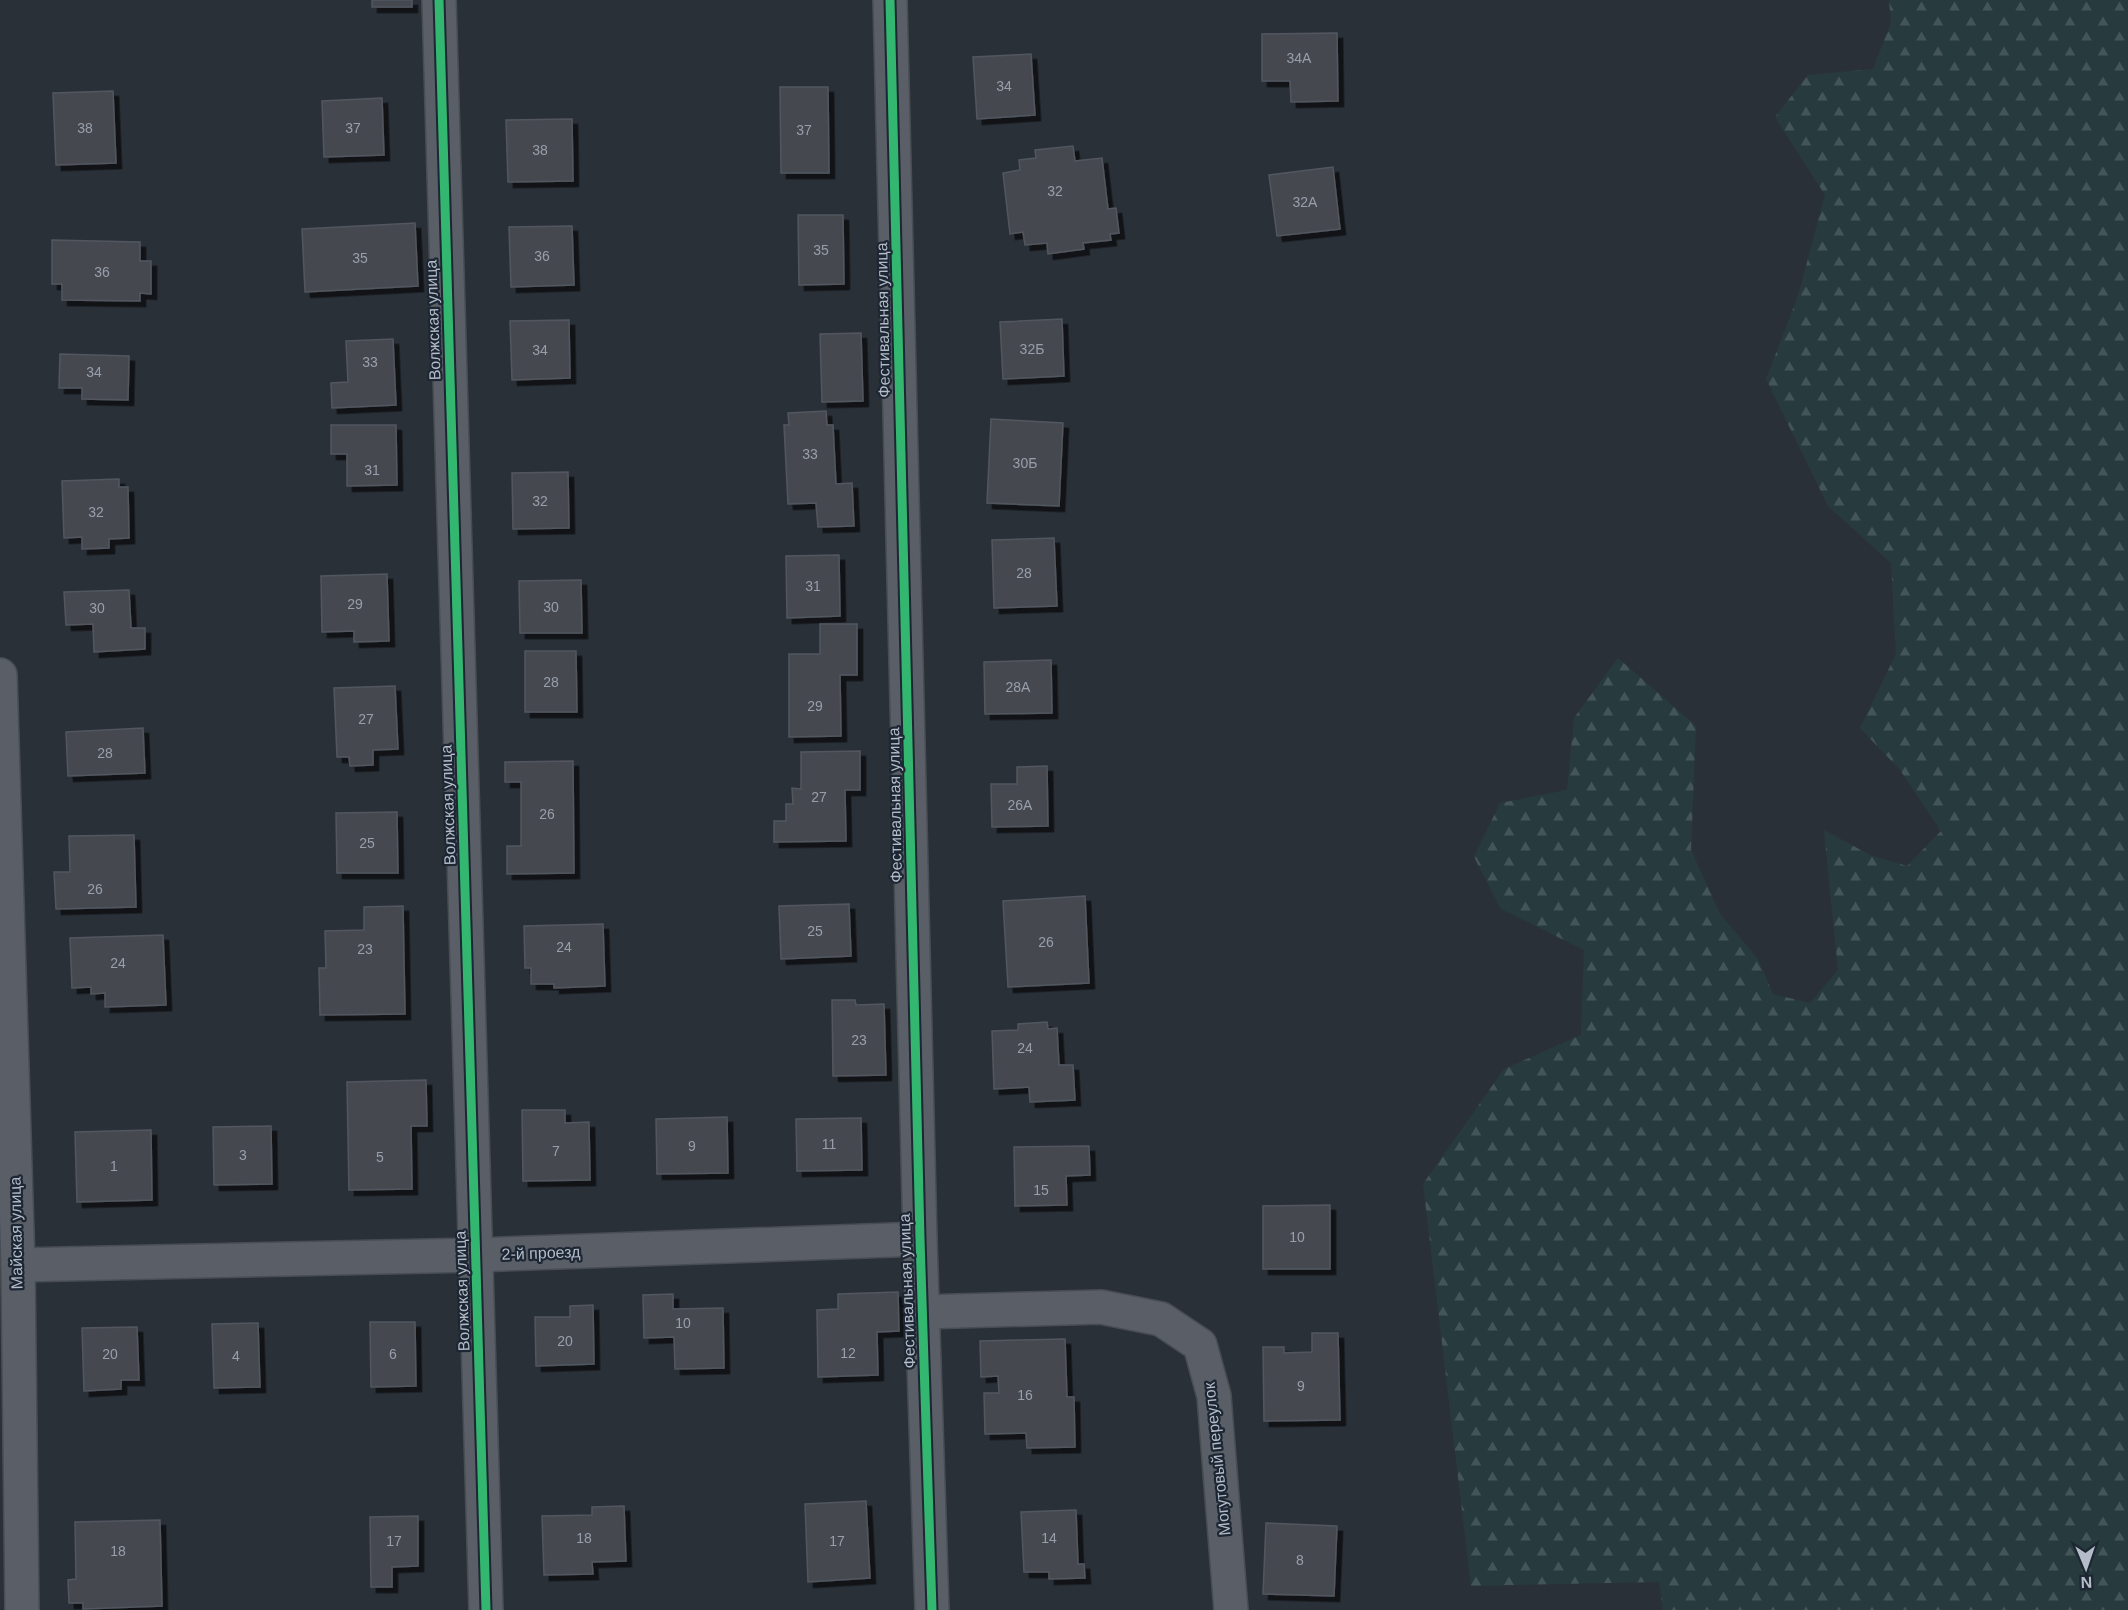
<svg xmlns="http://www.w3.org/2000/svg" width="2128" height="1610" font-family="Arial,sans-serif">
  <defs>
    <pattern id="forest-firs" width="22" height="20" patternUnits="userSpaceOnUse" patternTransform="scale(1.5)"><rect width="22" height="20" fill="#273a3e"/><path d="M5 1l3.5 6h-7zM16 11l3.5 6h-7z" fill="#445559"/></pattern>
    <filter id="shadow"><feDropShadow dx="5.5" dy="5.5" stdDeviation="0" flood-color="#0009"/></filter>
  </defs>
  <rect width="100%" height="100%" fill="#2a3038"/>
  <polygon fill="url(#forest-firs)" points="1889,0 2128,0 2128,1610 1663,1610 1659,1582 1471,1586 1423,1184 1504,1069 1581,1035 1584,950 1501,909 1474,857 1500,803 1567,790 1574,718 1618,658 1696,726 1691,850 1720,914 1758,959 1773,994 1810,1003 1838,970 1824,830 1870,855 1907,866 1941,831 1900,770 1860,728 1896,654 1891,563 1828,506 1766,379 1798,296 1825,195 1775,117 1808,75 1873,69 1891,23"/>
  <g fill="#444950" stroke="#52575f" stroke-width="1.5" filter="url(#shadow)">
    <rect x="372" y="0" width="40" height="7"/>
    <polygon points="1337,33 1338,101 1291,102 1290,81 1262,81 1262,34"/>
    <polygon points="1031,54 1035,115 977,119 973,57"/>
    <polygon points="780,87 828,87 829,173 781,173"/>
    <polygon points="113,91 116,163 56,165 53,93"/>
    <polygon points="382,98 384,155 324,157 322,101"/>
    <polygon points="572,119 573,181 508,182 506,120"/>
    <polygon points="1073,146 1075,161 1102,158 1108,209 1116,208 1119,233 1110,234 1111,240 1083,243 1084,249 1048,254 1047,243 1025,245 1023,232 1010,234 1003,173 1020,170 1019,160 1036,158 1035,150"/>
    <polygon points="1333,167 1340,229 1277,236 1269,175"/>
    <polygon points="798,215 843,215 844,284 799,285"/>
    <polygon points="415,223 418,286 305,292 302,229"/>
    <polygon points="572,226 574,285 511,287 509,227"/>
    <polygon points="52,240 140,242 140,261 151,261 151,294 140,293 140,301 62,300 62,284 52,284"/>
    <polygon points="1062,319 1064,376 1003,379 1000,322"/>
    <polygon points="569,320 570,378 512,380 510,321"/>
    <polygon points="861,333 863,401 822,402 820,334"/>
    <polygon points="393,339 396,405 332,408 331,383 348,382 346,341"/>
    <polygon points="60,354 129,356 128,400 82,399 82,388 59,388"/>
    <polygon points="826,411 827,425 833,425 836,484 852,483 854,526 818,527 816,503 788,504 784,425 789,425 788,413"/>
    <polygon points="991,419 1063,423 1059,506 987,503"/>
    <polygon points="331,425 396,425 397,485 347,486 347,454 331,454"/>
    <polygon points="568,472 569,528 513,529 512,473"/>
    <polygon points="119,479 119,487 128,487 129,538 109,539 109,548 82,549 82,537 64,538 62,481"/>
    <polygon points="1054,538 1057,606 994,608 992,540"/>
    <polygon points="839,555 840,616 787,618 786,556"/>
    <polygon points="387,574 389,641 354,642 354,631 322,632 321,576"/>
    <polygon points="581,580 582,633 520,633 519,581"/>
    <polygon points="129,590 131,628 145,628 145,649 94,652 93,624 66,625 64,592"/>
    <polygon points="820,624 857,624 857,675 840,675 841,736 789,737 789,654 820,654"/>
    <polygon points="525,651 576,651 577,712 525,712"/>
    <polygon points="1051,660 1052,713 985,714 984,662"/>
    <polygon points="395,686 398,749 373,750 373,765 350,766 349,757 337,757 334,688"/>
    <polygon points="143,728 145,773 68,776 66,732"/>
    <polygon points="860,751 860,790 845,790 846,841 774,842 774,821 786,821 786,804 793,804 792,788 801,789 801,752"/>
    <polygon points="573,761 574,873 507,874 507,846 521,846 521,782 505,782 505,762"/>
    <polygon points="1047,766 1048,826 992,827 991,784 1017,784 1017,767"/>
    <polygon points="397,812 398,873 337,873 336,813"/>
    <polygon points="134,835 136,907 56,909 54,872 70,872 69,836"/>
    <polygon points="1085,896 1089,983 1008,987 1003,901"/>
    <polygon points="849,904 851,956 781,959 779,906"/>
    <polygon points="403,906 405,1014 320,1015 319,968 326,968 325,931 364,930 364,907"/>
    <polygon points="603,924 605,986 554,988 554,984 531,984 531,968 525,968 524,926"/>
    <polygon points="163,935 166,1005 105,1007 105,993 91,994 91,987 72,988 70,938"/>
    <polygon points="832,1000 855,1000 856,1005 884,1004 886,1075 833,1076"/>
    <polygon points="1047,1022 1048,1029 1057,1028 1059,1065 1073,1065 1075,1100 1030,1102 1029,1087 994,1089 992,1031 1018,1030 1018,1024"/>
    <polygon points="426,1080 427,1126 411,1126 412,1189 349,1190 347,1082"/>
    <polygon points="522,1110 565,1110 565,1123 589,1122 590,1180 523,1181"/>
    <polygon points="727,1117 728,1173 657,1174 656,1119"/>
    <polygon points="861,1118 862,1170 797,1171 796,1119"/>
    <polygon points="271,1126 272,1184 214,1185 213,1127"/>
    <polygon points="151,1130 152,1200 77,1202 75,1132"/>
    <polygon points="1089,1146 1090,1175 1066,1176 1067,1205 1015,1206 1014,1147"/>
    <polygon points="1330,1205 1330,1269 1263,1269 1263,1206"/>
    <polygon points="898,1292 899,1331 877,1332 878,1375 818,1377 817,1310 838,1309 838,1294"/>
    <polygon points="673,1294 673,1309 723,1308 724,1368 675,1369 674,1337 644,1338 643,1295"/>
    <polygon points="593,1305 594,1364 536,1366 535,1317 570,1317 570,1306"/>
    <polygon points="370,1322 415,1322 416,1386 371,1387"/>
    <polygon points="258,1323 260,1387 214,1388 212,1324"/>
    <polygon points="137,1327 139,1380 121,1380 121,1389 84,1391 82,1328"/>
    <polygon points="1312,1333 1338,1333 1340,1420 1264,1421 1263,1347 1284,1347 1284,1353 1312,1352"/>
    <polygon points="1065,1339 1067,1397 1074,1397 1075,1447 1027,1448 1026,1433 985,1434 984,1393 999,1393 998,1376 981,1377 980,1341"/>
    <polygon points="866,1501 870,1578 808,1582 805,1504"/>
    <polygon points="624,1506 626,1561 592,1562 593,1574 544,1575 542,1516 592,1515 592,1507"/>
    <polygon points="1076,1510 1078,1564 1084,1564 1085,1578 1049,1579 1049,1572 1024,1572 1021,1512"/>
    <polygon points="418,1516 418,1566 392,1567 392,1587 371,1587 370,1517"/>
    <polygon points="160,1520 162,1606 83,1609 83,1603 69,1603 68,1580 76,1579 75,1522"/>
    <polygon points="1266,1523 1337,1526 1334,1596 1263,1594"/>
  </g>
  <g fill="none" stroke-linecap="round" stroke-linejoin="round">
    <defs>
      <g id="minor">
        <polyline points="439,0 486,1610"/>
        <polyline points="890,0 920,1239 932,1610"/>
        <polyline points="0,675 18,1265 22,1610"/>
        <polyline points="18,1265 476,1255 920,1239"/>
        <polyline points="922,1312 1101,1307 1161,1319 1200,1345 1214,1396 1231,1610"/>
      </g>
    </defs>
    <use href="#minor" stroke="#484c53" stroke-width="36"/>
    <use href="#minor" stroke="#5a5e66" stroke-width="33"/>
    <defs>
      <g id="cycleway">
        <polyline points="439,0 486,1610"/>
        <polyline points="890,0 920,1239 932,1610"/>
      </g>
    </defs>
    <use href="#cycleway" stroke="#1d2633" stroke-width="13"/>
    <use href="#cycleway" stroke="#33b770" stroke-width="9"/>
  </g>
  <g text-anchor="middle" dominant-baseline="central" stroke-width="4.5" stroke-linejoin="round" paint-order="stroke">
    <g font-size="14" fill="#989fab">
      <text x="1299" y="58">34А</text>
      <text x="1004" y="86">34</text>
      <text x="85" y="128">38</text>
      <text x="353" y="128">37</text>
      <text x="804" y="130">37</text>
      <text x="540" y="150">38</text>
      <text x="1055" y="191">32</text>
      <text x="1305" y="202">32А</text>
      <text x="821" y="250">35</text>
      <text x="542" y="256">36</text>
      <text x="360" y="258">35</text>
      <text x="102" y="272">36</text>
      <text x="1032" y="349">32Б</text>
      <text x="540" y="350">34</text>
      <text x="370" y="362">33</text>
      <text x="94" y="372">34</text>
      <text x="810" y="454">33</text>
      <text x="1025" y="463">30Б</text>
      <text x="372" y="470">31</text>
      <text x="540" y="501">32</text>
      <text x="96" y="512">32</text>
      <text x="1024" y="573">28</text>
      <text x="813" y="586">31</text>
      <text x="355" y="604">29</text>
      <text x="551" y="607">30</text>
      <text x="97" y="608">30</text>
      <text x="551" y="682">28</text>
      <text x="1018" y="687">28А</text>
      <text x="815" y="706">29</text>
      <text x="366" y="719">27</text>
      <text x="105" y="753">28</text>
      <text x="819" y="797">27</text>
      <text x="1020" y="805">26А</text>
      <text x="547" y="814">26</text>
      <text x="367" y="843">25</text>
      <text x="95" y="889">26</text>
      <text x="815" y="931">25</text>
      <text x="1046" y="942">26</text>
      <text x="564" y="947">24</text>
      <text x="365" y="949">23</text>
      <text x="118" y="963">24</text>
      <text x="859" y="1040">23</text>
      <text x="1025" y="1048">24</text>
      <text x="829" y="1144">11</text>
      <text x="692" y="1146">9</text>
      <text x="556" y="1151">7</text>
      <text x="243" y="1155">3</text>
      <text x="380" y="1157">5</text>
      <text x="114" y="1166">1</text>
      <text x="1041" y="1190">15</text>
      <text x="1297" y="1237">10</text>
      <text x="683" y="1323">10</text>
      <text x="565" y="1341">20</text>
      <text x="848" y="1353">12</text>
      <text x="110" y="1354">20</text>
      <text x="393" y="1354">6</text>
      <text x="236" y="1356">4</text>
      <text x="1301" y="1386">9</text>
      <text x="1025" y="1395">16</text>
      <text x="584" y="1538">18</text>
      <text x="1049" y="1538">14</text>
      <text x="394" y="1541">17</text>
      <text x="837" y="1541">17</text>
      <text x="118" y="1551">18</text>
      <text x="1300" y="1560">8</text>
    </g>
    <g font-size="16" fill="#b4bcc9" stroke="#1d2633">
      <text transform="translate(433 320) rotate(-92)">Волжская улица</text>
      <text transform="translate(883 320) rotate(-91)">Фестивальная улица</text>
      <text transform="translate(448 805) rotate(-92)">Волжская улица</text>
      <text transform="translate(895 805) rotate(-91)">Фестивальная улица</text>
      <text transform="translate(16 1233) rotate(-91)">Майская улица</text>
      <text transform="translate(541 1253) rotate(-2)">2-й проезд</text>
      <text transform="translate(462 1291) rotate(-92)">Волжская улица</text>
      <text transform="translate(907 1291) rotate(-92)">Фестивальная улица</text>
      <text transform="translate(1217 1459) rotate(-96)">Могутовый переулок</text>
    </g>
  </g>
  <g transform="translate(2086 1568) rotate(178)" stroke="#1d2633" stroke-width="4.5" paint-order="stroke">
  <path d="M0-4.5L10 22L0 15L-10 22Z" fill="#b4bcc9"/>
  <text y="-9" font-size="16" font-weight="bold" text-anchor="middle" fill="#b4bcc9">N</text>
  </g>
</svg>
